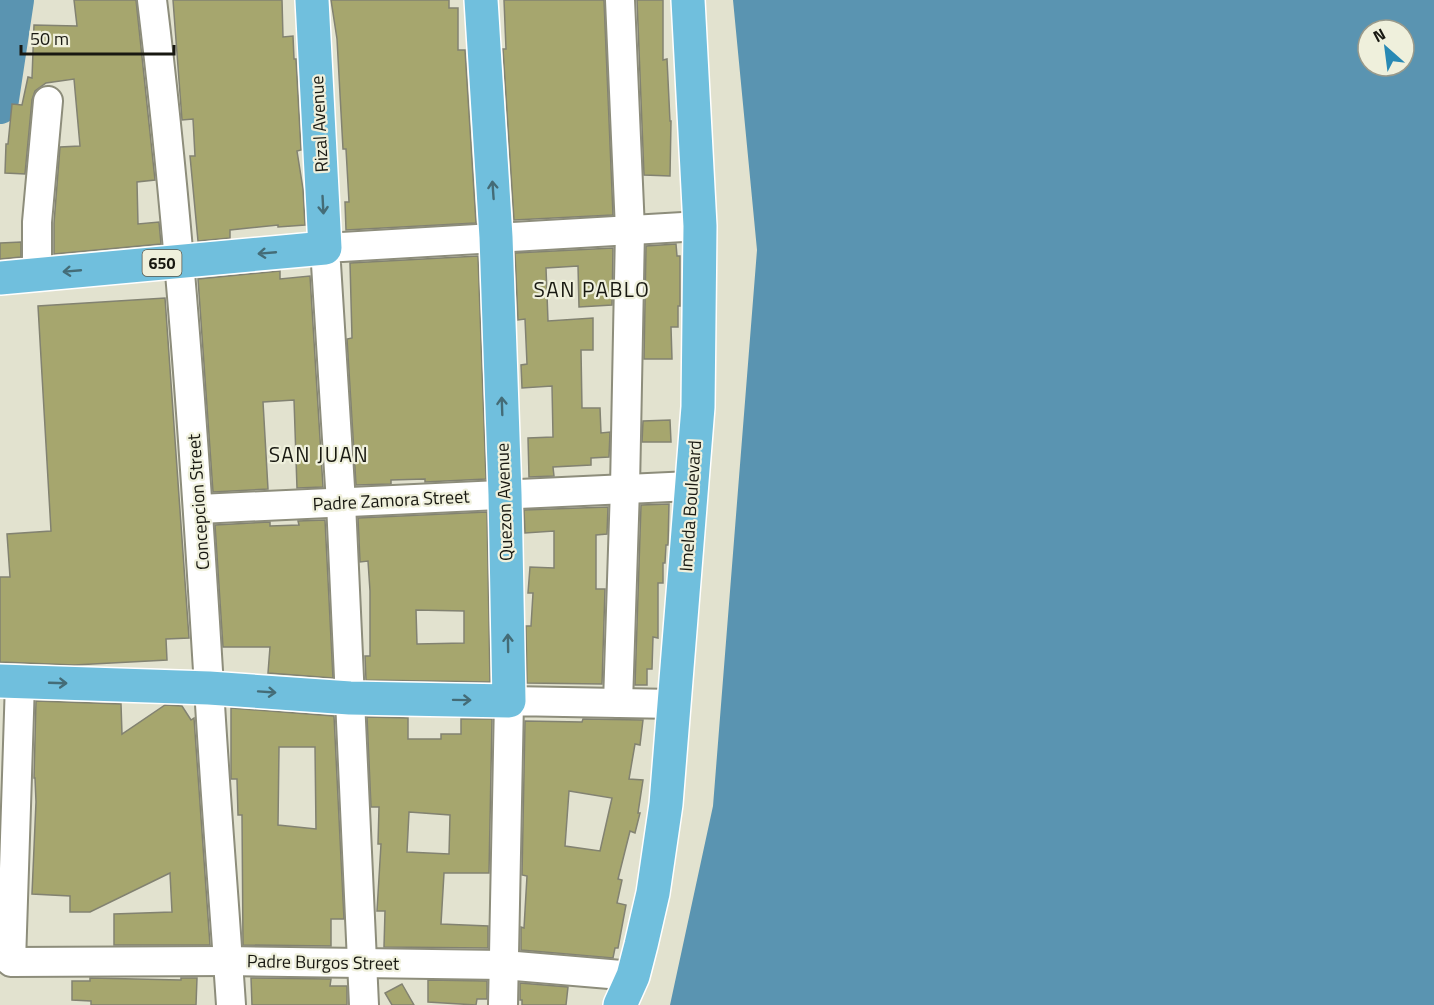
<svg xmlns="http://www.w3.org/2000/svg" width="1434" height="1005" font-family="'Titillium Web',sans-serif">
  <rect width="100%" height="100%" fill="#e2e2cf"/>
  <path fill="#5a94b1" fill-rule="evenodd" d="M 733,0 L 1434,0 L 1434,1005 L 670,1005 L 713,806 L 757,250 ZM 1368,30 L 1404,30 L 1404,66 L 1368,66 Z"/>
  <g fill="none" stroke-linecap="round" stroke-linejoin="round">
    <polyline stroke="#5a94b1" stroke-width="36" points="0,106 16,0"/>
  </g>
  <g fill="#a6a66e" stroke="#828271" stroke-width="1.5" fill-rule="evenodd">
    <polygon points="74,0 136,0 155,180 137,182 138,224 159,222 161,244 54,254 54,223 60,147 80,146 74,79 46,83 35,91 32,100 25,174 5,173 6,144 8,144 12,104 22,105 28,77 32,78 34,25 77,26"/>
    <polygon points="173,0 282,0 283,37 293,36 294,59 296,59 301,150 297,151 303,189 305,225 278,227 278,225 230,230 230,238 198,241 190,156 195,156 193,119 182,120"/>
    <polygon points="331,0 449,0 449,8 458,8 458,50 465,50 476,223 346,230 345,202 349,202 346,149 343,149 337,39"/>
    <polygon points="504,0 604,0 613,215 514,220 503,49 506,49"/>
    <polygon points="637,0 663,0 663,60 667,59 670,121 671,121 670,176 644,175"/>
    <polygon points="21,242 21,257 0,259 0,243"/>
    <polygon points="676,244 677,256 680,256 680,306 678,306 678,327 671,327 672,359 644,359 646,246"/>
    <polygon points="613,248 612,305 579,307 578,266 546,268 548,321 593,318 593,350 581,350 582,408 600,408 601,433 610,432 609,457 591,458 591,465 553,467 554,476 529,477 528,438 553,437 552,386 522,388 521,365 527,364 525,319 518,320 515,253"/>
    <polygon points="478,256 486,479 425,482 425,479 391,480 391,484 356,485 347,339 352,338 350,263"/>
    <polygon points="280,271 280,279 310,276 323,487 297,488 294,400 263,402 268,489 213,492 198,279"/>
    <polygon points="165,298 189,638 166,639 167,660 74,665 0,662 0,577 10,577 7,534 51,531 38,306"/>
    <polygon points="670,420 671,442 642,442 643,421"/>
    <polygon points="669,504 668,545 666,545 665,563 663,563 663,583 658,583 658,638 653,637 652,669 647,669 647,685 635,685 641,505"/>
    <polygon points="608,507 607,534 596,535 596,589 605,589 602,684 527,683 526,626 531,626 533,593 528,593 530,567 554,568 554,531 525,533 524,510"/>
    <path d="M 487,512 L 490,682 L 366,680 L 365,656 L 370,656 L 370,591 L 368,561 L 360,562 L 358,518 ZM 416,610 L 464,611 L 464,643 L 417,644 Z"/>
    <polygon points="325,520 333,678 268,673 270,647 223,647 215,525 270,522 270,526 299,525 298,521"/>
    <polygon points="36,701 121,704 122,734 165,705 182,706 191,720 194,718 210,945 114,945 114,914 172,912 170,873 90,912 70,912 70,896 32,894 36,802 35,778 34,778"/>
    <path d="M 231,708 L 334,716 L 344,919 L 331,919 L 331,946 L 243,945 L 242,815 L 238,815 L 237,779 L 231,779 ZM 279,747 L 315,747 L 316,829 L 278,825 Z"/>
    <path d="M 367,717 L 408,718 L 408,739 L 441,739 L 441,734 L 461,734 L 461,719 L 492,719 L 489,873 L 444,873 L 441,924 L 488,926 L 488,948 L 384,947 L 385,911 L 377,911 L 381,844 L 378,844 L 379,807 L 371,807 ZM 409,812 L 450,815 L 449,854 L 407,852 Z"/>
    <path d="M 583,719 L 643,720 L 640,745 L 635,744 L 629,779 L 643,780 L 638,813 L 640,813 L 635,833 L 630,831 L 618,879 L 622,880 L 617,903 L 626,905 L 618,948 L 615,948 L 613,958 L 521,950 L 521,927 L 524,928 L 527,876 L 522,875 L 525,721 L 582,722 ZM 569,791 L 612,798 L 600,851 L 565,846 Z"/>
    <polygon points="90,978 181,980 181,978 197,978 196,1005 91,1005 91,1001 72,1000 72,981 90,981"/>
    <polygon points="251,978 331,979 330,986 347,986 347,1005 252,1005"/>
    <polygon points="428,980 487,981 487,999 477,999 476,1005 428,1002"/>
    <polygon points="520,983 568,987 566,1005 522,1005 522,1000 520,1000"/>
    <polygon points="402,984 414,1005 392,1005 385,993"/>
  </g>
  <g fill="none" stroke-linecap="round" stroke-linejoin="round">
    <defs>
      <g id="minor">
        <path d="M 152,0 C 180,228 195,457 209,687 C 215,793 224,899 231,1005"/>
        <polyline points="37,274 37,222 48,101"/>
        <polyline points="199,509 691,486"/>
        <polyline points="20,682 11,962 228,961 503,965 633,976"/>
        <polyline points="618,703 625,488 630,230 620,0"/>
        <polyline points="364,1005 341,503 325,248 700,226"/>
        <polyline points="503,1005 509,701 675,704"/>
      </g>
      <g id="major">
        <polyline points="0,278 325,248 312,0"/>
        <polyline points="0,681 209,688 350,698 509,701 505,494 496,237 481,0"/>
        <polyline points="620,1005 633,976 641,945 653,893 666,804 698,407 700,226 688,0"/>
      </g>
    </defs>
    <use href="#minor" stroke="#8d8d7b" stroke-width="32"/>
    <use href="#major" stroke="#fff" stroke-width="36"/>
    <use href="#minor" stroke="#fff" stroke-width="28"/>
    <use href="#major" stroke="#70bfdd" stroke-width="33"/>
  </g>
  <defs><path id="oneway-shaft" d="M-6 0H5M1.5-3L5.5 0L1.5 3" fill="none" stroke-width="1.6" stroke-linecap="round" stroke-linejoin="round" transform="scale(1.5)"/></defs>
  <g stroke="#446c77">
    <use href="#oneway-shaft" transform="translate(493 190) rotate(-94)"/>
    <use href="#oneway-shaft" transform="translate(323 205) rotate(87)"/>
    <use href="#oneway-shaft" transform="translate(267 253) rotate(175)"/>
    <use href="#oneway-shaft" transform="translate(72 271) rotate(175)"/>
    <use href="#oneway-shaft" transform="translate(502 406) rotate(-92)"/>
    <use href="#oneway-shaft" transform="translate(508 643) rotate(-91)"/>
    <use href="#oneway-shaft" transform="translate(58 683) rotate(2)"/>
    <use href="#oneway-shaft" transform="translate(267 692) rotate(4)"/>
    <use href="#oneway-shaft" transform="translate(462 700) rotate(1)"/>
  </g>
  <g text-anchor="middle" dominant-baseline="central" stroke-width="4.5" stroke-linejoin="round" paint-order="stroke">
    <rect fill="#eff0dc" stroke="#58594e" stroke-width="1.5" x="142.5" y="250" width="39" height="26" rx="4.5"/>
    <g font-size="16" font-weight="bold" fill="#181811">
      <text x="162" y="263">650</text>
    </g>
    <g font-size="18" fill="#181811" stroke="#eff0dc">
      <text transform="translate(319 124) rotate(-93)">Rizal Avenue</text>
      <text transform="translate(391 500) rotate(-3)">Padre Zamora Street</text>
      <text transform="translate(198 502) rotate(-94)">Concepcion Street</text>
      <text transform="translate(504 502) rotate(-92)">Quezon Avenue</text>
      <text transform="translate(690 506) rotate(-86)">Imelda Boulevard</text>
      <text transform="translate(323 962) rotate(1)">Padre Burgos Street</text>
    </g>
    <g font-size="21" letter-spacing="1.5" fill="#181811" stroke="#eff0dc">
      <text x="592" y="289">SAN PABLO</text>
      <text x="319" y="454">SAN JUAN</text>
    </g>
  </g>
  <g transform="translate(1386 48) rotate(332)"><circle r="28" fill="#eff0dc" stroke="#999a8b" stroke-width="1.5"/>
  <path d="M0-4.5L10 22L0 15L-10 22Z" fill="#2889b4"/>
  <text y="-9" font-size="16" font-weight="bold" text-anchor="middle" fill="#181811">N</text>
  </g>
  <path d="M21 45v9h153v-9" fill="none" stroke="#181811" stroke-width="3"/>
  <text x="30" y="45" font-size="18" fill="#181811" stroke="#eff0dc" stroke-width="4.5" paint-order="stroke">50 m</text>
</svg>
